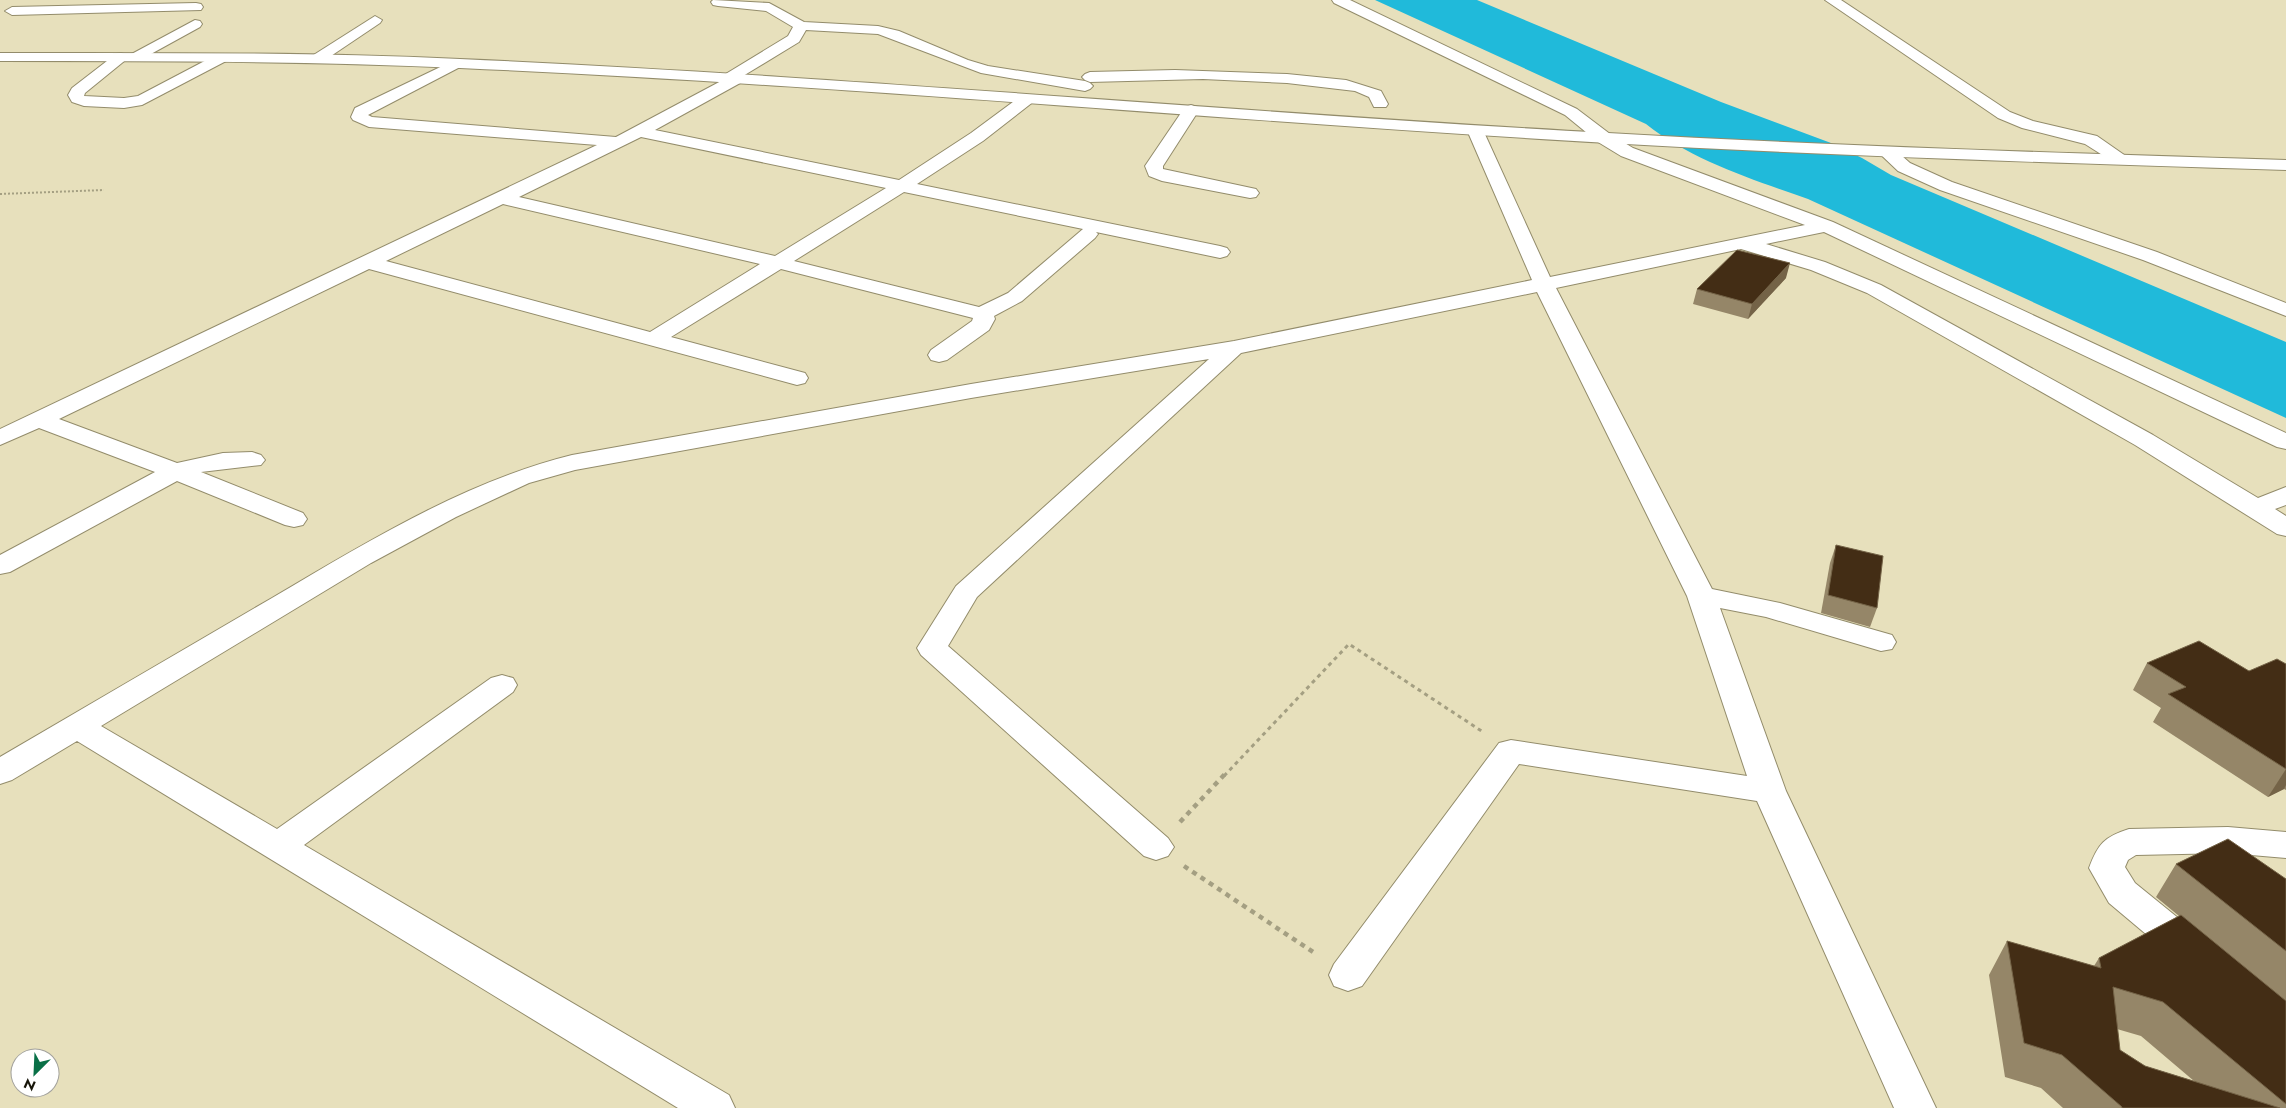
<svg xmlns="http://www.w3.org/2000/svg" width="2286" height="1108" font-family="Jost,sans-serif">
  <rect width="100%" height="100%" fill="#e7e0bc"/>
  <path fill="#20bada" d="M 1375,0 L 1477,0 L 1721,102 L 1831,143 L 1862,158 L 1891,175 L 2286,342 L 2286,418 L 1808,199 C 1754,180 1691,160 1646,124 Z"/>
  <g fill="none" stroke-linecap="round" stroke-linejoin="round">
    <defs>
      <g id="minor">
        <path d="M 713,0 L 769,3 L 804,22 L 878,26 L 899,31 L 968,60 L 988,66 L 1085,81 L 1090,83 L 1093,86 L 1090,89 L 1085,91 L 981,73 L 878,34 L 806,30 L 799,42 L 743,76 L 745,79 L 742,82 L 655,130 L 899,180 L 971,133 L 1021,96 L 1033,96 L 1035,99 L 1033,102 L 983,141 L 917,184 L 1220,246 L 1227,248 L 1230,252 L 1227,256 L 1220,258 L 1096,232 L 1098,234 L 1095,238 L 1022,301 L 994,316 L 995,319 L 989,330 L 947,360 L 939,362 L 931,360 L 928,355 L 931,350 L 972,321 L 973,318 L 781,269 L 671,337 L 805,373 L 808,378 L 805,383 L 797,385 L 369,269 L 59,419 L 177,463 L 223,453 L 252,452 L 261,455 L 265,460 L 261,465 L 201,472 L 303,513 L 307,519 L 303,525 L 294,527 L 285,525 L 177,481 L 10,572 L 0,574 L 0,555 L 155,472 L 39,428 L 0,445 L 0,429 L 597,145 L 369,127 L 353,120 L 351,117 L 355,108 L 457,59 L 464,63 L 462,66 L 368,115 L 372,117 L 616,137 L 723,80 L 721,78 L 724,75 L 788,36 L 793,27 L 766,11 L 718,6 L 713,5 L 711,2 ZM 641,137 L 886,188 L 775,256 L 519,197 ZM 904,192 L 1083,229 L 1008,293 L 979,307 L 794,261 ZM 503,204 L 760,264 L 650,332 L 386,261 Z"/>
        <path d="M 1332,0 L 1350,0 L 1577,109 L 1610,134 L 1633,148 L 1833,222 L 2286,433 L 2286,449 L 2277,447 L 1824,232 L 1766,244 L 1825,262 L 1881,285 L 2153,435 L 2258,498 L 2286,487 L 2286,505 L 2275,509 L 2286,516 L 2286,536 L 2277,534 L 2135,445 L 1867,293 L 1811,270 L 1741,249 L 1556,288 L 1712,589 L 1780,603 L 1892,635 L 1896,642 L 1892,649 L 1881,651 L 1766,617 L 1720,608 L 1786,791 L 1936,1108 L 1894,1108 L 1757,801 L 1519,764 L 1362,986 L 1348,991 L 1334,986 L 1329,975 L 1334,964 L 1499,743 L 1511,740 L 1747,776 L 1687,596 L 1537,292 L 1241,353 L 977,597 L 948,646 L 1168,838 L 1174,847 L 1168,856 L 1156,860 L 1144,856 L 921,655 L 917,648 L 956,586 L 1209,359 L 971,398 L 575,470 L 529,483 L 456,517 L 371,563 L 101,726 L 277,829 L 491,678 L 502,675 L 513,678 L 517,685 L 513,692 L 304,845 L 729,1095 L 735,1108 L 678,1108 L 77,741 L 12,780 L 0,784 L 0,757 C 91,704 181,651 272,598 C 367,542 464,482 572,455 L 971,384 L 1234,341 L 1532,280 L 1467,130 L 1469,126 L 1481,126 L 1483,130 L 1550,277 L 1805,225 L 1621,156 L 1598,142 L 1565,115 L 1334,3 Z"/>
        <polygon points="1825,0 1841,0 2010,112 2033,121 2097,136 2130,159 2127,163 2115,163 2085,144 2022,128 1998,118"/>
        <polygon points="196,3 201,4 203,7 201,10 12,15 5,11 12,7"/>
        <polygon points="375,16 382,20 380,23 322,62 312,62 310,59 312,56"/>
        <polygon points="195,20 200,21 202,24 200,27 140,60 135,61 128,58 85,93 84,96 124,98 138,96 218,54 228,54 230,57 228,60 142,105 124,108 84,106 72,102 68,95 72,88 116,54 121,53 128,56"/>
        <polygon points="1175,70 1287,74 1346,80 1381,91 1388,104 1386,107 1374,107 1369,97 1355,91 1287,83 1203,79 1090,82 1085,80 1082,77 1085,74 1090,72"/>
        <polygon points="1191,105 1197,107 1199,110 1163,166 1163,169 1256,189 1259,193 1256,197 1250,198 1162,181 1149,176 1145,166 1185,107"/>
        <polygon points="1887,147 1893,148 1910,163 1952,182 2157,252 2286,303 2286,316 2143,260 1940,190 1898,171 1878,152 1881,148"/>
        <path d="M 2228,827 L 2286,832 L 2286,858 L 2228,853 L 2136,855 L 2128,860 L 2125,867 L 2135,883 L 2204,939 L 2210,950 L 2204,961 L 2191,965 L 2178,961 L 2109,903 L 2089,868 C 2098,844 2104,837 2129,829 Z"/>
      </g>
      <path id="major" d="M 0,53 C 153,53 307,52 460,59 C 843,76 1225,112 1608,133 C 1834,146 2060,153 2286,160 L 2286,170 C 2060,163 1834,156 1608,143 C 1225,121 843,85 460,68 C 307,61 153,61 0,61 Z"/>
    </defs>
    <use href="#minor" stroke="#938c6b" stroke-width="2"/>
    <use href="#major" stroke="#938c6b" stroke-width="2"/>
    <polyline stroke="#a49f82" stroke-width="2" stroke-dasharray="2 2" stroke-linecap="butt" points="0,194 104,190"/>
    <polyline stroke="#a49f82" stroke-width="3" stroke-dasharray="4 4" stroke-linecap="butt" points="1224,776 1349,644 1483,732"/>
    <g stroke="#a49f82" stroke-width="4.5" stroke-dasharray="5 5" stroke-linecap="butt">
      <polyline points="1180,822 1225,774"/>
      <polyline points="1184,866 1316,954"/>
    </g>
    <use href="#minor" fill="#fff" fill-rule="evenodd"/>
    <use href="#major" fill="#fff" fill-rule="evenodd"/>
  </g>
  <g fill="#958668" fill-rule="evenodd">
    <polygon points="1786,278 1748,319 1693,304 1697,289"/>
    <polygon points="1836,545 1877,608 1870,627 1821,613 1830,563"/>
    <polygon points="2147,663 2249,671 2286,664 2286,790 2284,789 2268,797 2153,722 2161,708 2133,690"/>
    <path d="M 2176,864 L 2286,879 L 2286,1108 L 2063,1108 L 2041,1088 L 2005,1077 L 1989,975 L 2007,941 L 2094,966 L 2099,958 L 2179,916 L 2156,897 ZM 2117,1029 L 2141,1036 L 2194,1081 L 2145,1066 L 2120,1050 Z"/>
  </g>
  <g fill="#746347">
    <polygon points="1790,263 1786,278 1748,319 1752,304"/>
    <polygon points="2286,769 2286,785 2284,789 2268,797"/>
  </g>
  <g fill="#432d15" stroke="#746347">
    <polygon points="1737,250 1790,263 1752,304 1697,289"/>
    <polygon points="1836,545 1883,556 1877,608 1828,595"/>
    <polygon points="2199,641 2249,671 2277,659 2286,664 2286,769 2168,694 2186,687 2147,663"/>
    <polygon points="2228,839 2286,879 2286,951 2176,864"/>
    <polygon points="2181,915 2286,1001 2286,1104 2163,1002 2113,987 2120,1050 2145,1066 2280,1108 2122,1108 2122,1107 2062,1055 2024,1043 2007,941 2101,968 2099,958"/>
  </g>
  <g transform="translate(35 1073) rotate(204)"><circle r="24" fill="#ffffff" stroke="#a2a19c"/>
  <path d="M0-4L9 19L0 12L-9 19Z" fill="#097047"/>
  <text y="-8" font-size="14" font-weight="bold" text-anchor="middle" fill="#171508">N</text>
  </g>
</svg>
